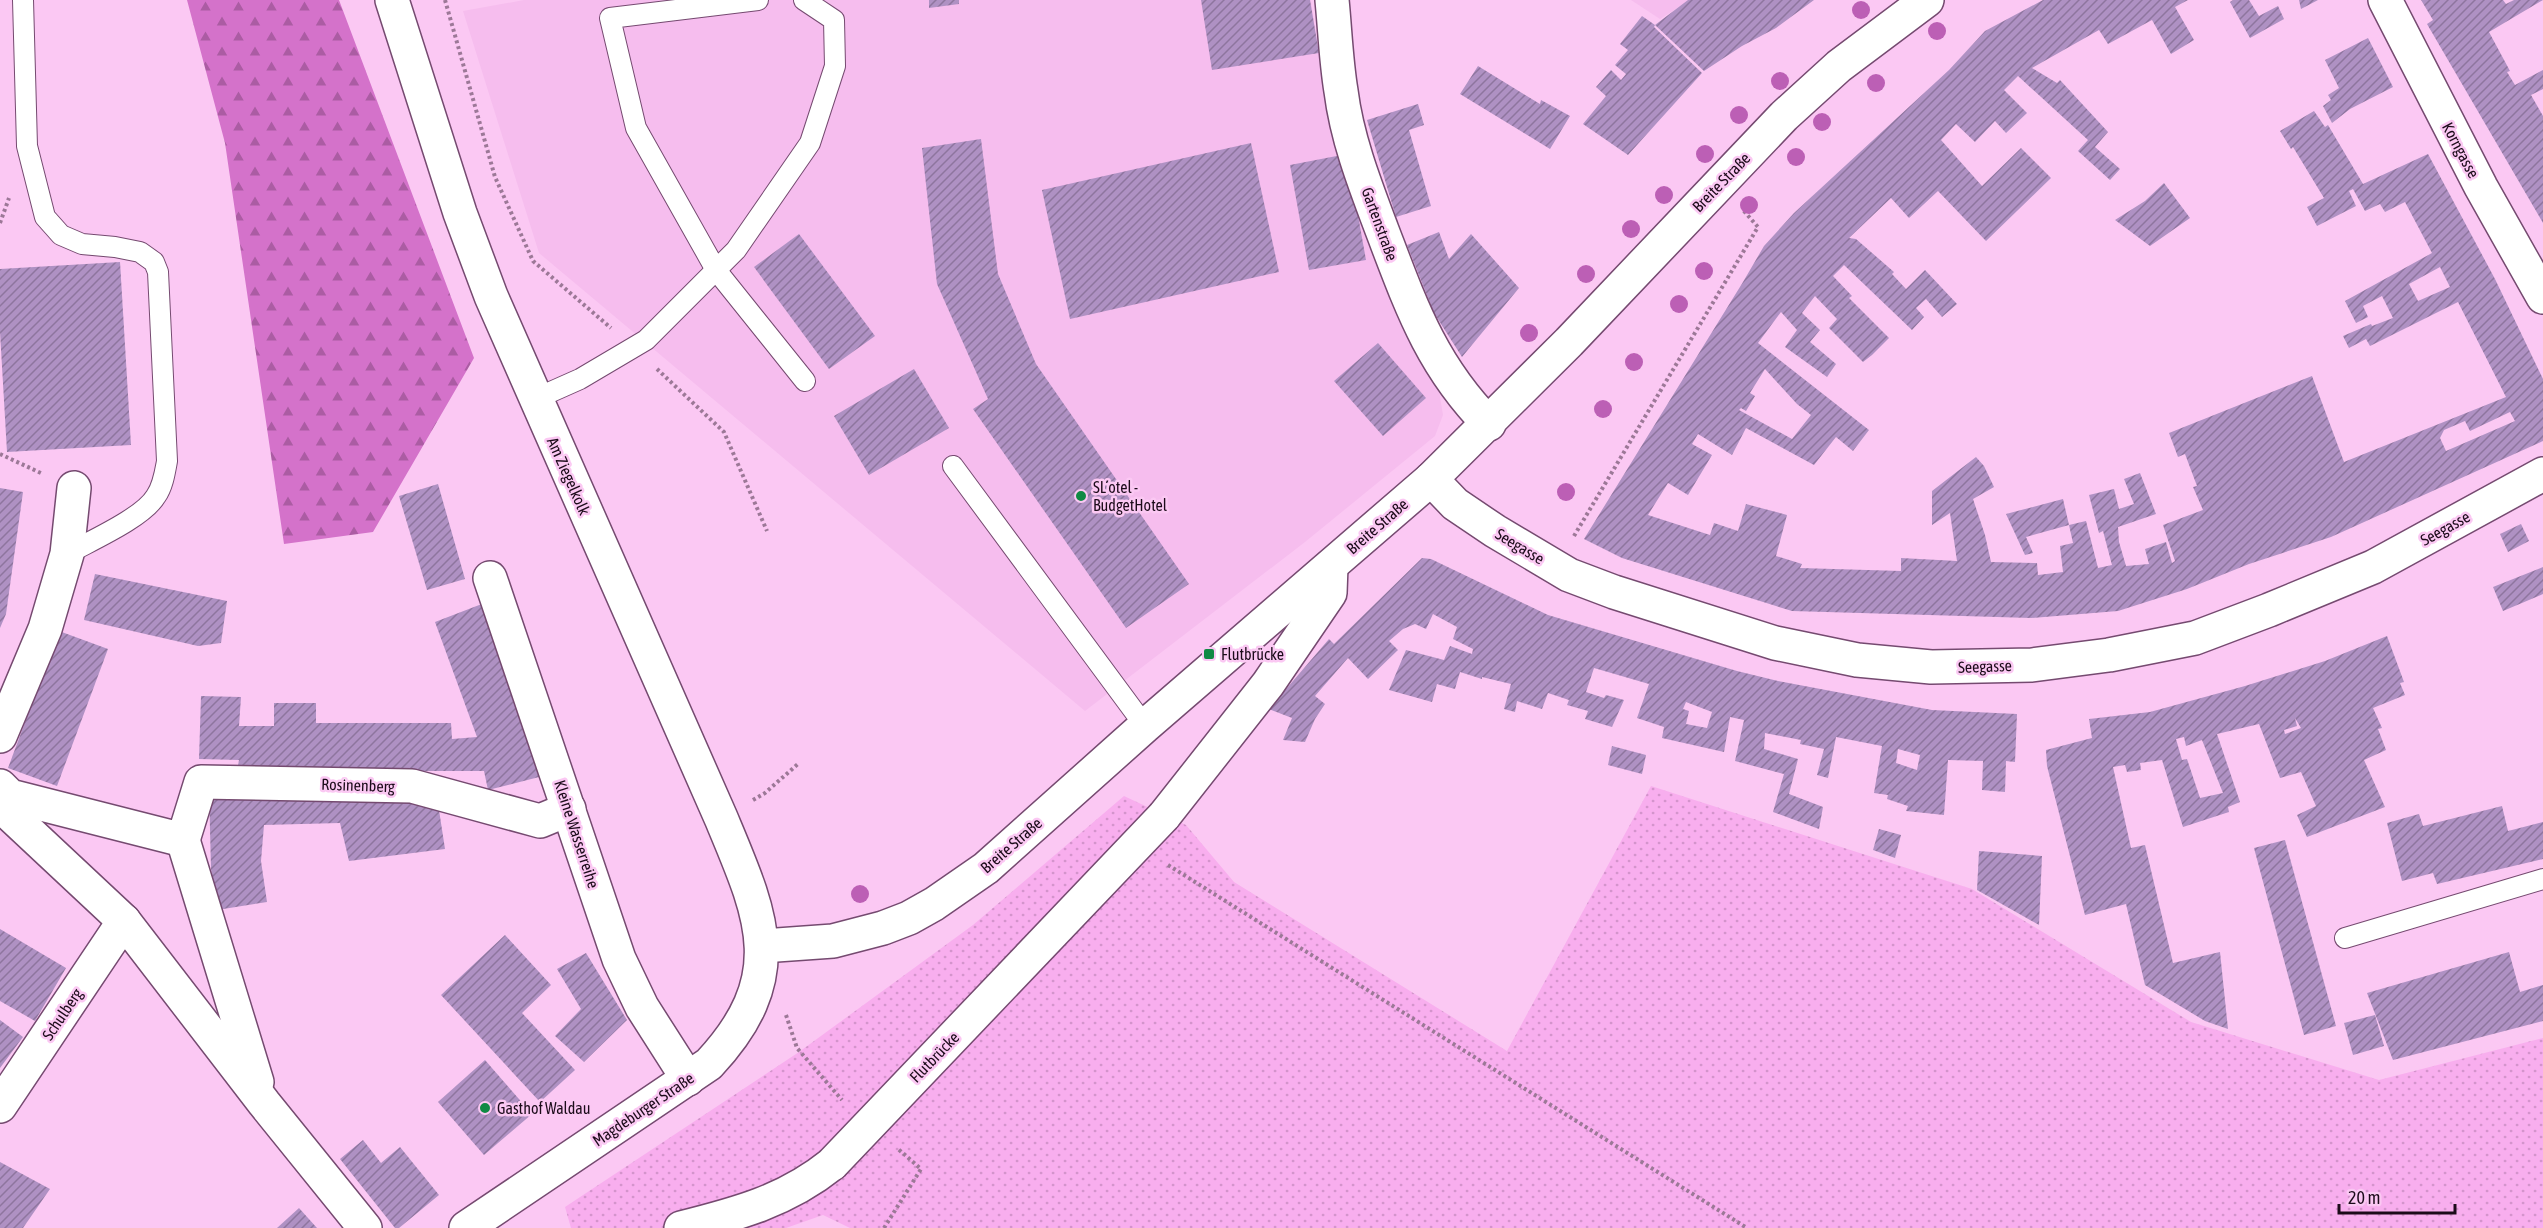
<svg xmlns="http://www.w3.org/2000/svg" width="2543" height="1228" font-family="'Asap Condensed',sans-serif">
  <defs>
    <pattern id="grass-dots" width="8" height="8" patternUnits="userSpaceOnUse" patternTransform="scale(1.5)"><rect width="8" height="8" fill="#f8aeee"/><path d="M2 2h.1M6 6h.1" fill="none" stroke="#d494cc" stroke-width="1.8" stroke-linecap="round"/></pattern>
    <pattern id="forest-firs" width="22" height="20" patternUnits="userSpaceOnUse" patternTransform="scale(1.5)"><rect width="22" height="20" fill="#d472ca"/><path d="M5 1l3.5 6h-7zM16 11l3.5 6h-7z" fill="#ab5ca3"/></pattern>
    <pattern id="building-hatch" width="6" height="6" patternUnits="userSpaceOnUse" patternTransform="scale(1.5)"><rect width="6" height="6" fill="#af91c3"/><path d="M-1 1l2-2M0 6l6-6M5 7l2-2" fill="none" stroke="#8e759e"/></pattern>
  </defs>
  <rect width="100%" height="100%" fill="#fbc8f3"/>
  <g fill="#f6bdee">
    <polygon points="524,0 1311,0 1325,98 1409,334 1439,391 1443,415 1435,436 1305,542 1085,711 539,253 463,11"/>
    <polygon points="1631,0 1690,0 1660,19"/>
  </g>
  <polygon fill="url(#grass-dots)" points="1651,786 1972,889 2191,1022 2379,1080 2543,1038 2543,1228 850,1228 823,1215 786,1228 571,1228 565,1207 799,1052 973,925 1124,796 1186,825 1234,882 1507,1051"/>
  <polygon fill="url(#forest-firs)" points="187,0 339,0 474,358 373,532 284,544 225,143"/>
  <g fill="url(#building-hatch)" fill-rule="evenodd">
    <polygon points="929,0 959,0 959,4 929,8"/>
    <polygon points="1201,0 1310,0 1319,53 1212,70"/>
    <polygon points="1688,0 1814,0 1776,28 1742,46 1704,71 1655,25"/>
    <path d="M 2043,0 L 2188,0 L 2175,7 L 2194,40 L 2171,54 L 2152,20 L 2108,44 L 2099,30 L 2032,68 L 2057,83 L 2060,80 L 2108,132 L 2095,147 L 2120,169 L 2110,180 L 2078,151 L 2088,140 L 2018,76 L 2004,90 L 2027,113 L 2006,133 L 1995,121 L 1975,142 L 1956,124 L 1941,140 L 1982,186 L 2021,148 L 2051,178 L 1986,241 L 1938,191 L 1909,218 L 1891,198 L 1849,238 L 1856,239 L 1894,272 L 1892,274 L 1906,289 L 1925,270 L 1957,304 L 1942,317 L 1926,299 L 1916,308 L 1924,317 L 1912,330 L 1844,265 L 1833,276 L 1852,296 L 1849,298 L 1889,338 L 1872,355 L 1863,362 L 1829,328 L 1837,319 L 1815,296 L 1802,313 L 1820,330 L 1810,342 L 1836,364 L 1827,377 L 1785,347 L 1797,330 L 1781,312 L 1758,343 L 1869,430 L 1853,451 L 1836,437 L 1814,465 L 1746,428 L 1732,455 L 1698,434 L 1692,444 L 1712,455 L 1688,495 L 1668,483 L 1648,515 L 1710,535 L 1714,523 L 1738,531 L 1746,504 L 1787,515 L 1776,556 L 1802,564 L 1800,568 L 1901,571 L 1901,558 L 1957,561 L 1950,513 L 1932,525 L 1932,491 L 1976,457 L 1984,466 L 1994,487 L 1973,499 L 1985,535 L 1991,562 L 2037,563 L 2038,575 L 2063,572 L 2060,546 L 2073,543 L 2069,525 L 2026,537 L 2033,553 L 2025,555 L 2006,514 L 2063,499 L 2069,525 L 2086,521 L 2098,568 L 2112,565 L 2103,531 L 2099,533 L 2089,495 L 2114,489 L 2119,509 L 2134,504 L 2124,479 L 2140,473 L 2156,514 L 2118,527 L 2119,542 L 2126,566 L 2149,564 L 2145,549 L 2166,542 L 2172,563 L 2175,561 L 2163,525 L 2203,510 L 2193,487 L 2197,486 L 2185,454 L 2178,457 L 2169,433 L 2312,376 L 2344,462 L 2506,397 L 2458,302 L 2370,346 L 2366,339 L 2349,348 L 2343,336 L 2371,324 L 2372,326 L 2393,318 L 2382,296 L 2363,306 L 2368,317 L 2356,323 L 2345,301 L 2432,253 L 2405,202 L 2385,212 L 2380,204 L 2365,211 L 2353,189 L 2349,191 L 2356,206 L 2317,226 L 2307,207 L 2324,198 L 2293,147 L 2291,149 L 2280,131 L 2314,111 L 2325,127 L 2328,125 L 2363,184 L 2428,154 L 2495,279 L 2543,379 L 2543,441 L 2331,537 L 2249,564 L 2187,589 L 2118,611 L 2031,618 L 1792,611 L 1622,558 L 1584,539 L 1743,282 L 1764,246 L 1794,213 L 1949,70 L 1985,31 ZM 2440,267 L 2450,287 L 2418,301 L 2409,284 ZM 1765,369 L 1797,404 L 1811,415 L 1792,439 L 1739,410 L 1741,408 L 1746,411 L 1755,396 L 1750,393 ZM 2510,412 L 2515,421 L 2446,451 L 2440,438 L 2444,430 L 2465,421 L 2470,431 Z"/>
    <polygon points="2233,0 2249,0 2259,16 2278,6 2284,19 2250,38 2230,2"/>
    <polygon points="2299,0 2318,0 2301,9"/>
    <polygon points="2421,0 2503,0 2506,4 2514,0 2543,0 2489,32 2510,71 2507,72 2515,85 2543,70 2543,89 2531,95 2543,116 2543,223 2427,24 2433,20"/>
    <polygon points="1642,16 1655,25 1654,27 1702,73 1628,155 1583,124 1606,96 1596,87 1611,70 1621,80 1626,74 1615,65 1628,50 1620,44"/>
    <polygon points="2368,38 2393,87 2350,109 2332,123 2323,106 2331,100 2328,95 2339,88 2325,60"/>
    <polygon points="1478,66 1540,104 1541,100 1570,116 1550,149 1460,94"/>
    <polygon points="1418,104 1424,125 1409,130 1431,206 1396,217 1367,120"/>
    <polygon points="981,139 998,274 1036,364 1189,584 1126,628 973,409 988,399 937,284 922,148"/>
    <polygon points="1251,143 1279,272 1070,319 1042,190"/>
    <polygon points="1347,154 1366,260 1309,270 1290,165"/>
    <polygon points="2164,183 2190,218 2150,246 2115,220 2145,201"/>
    <polygon points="1439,232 1449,259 1471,234 1519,288 1462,357 1434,313 1407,245"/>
    <polygon points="799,234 875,336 829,369 754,267"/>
    <polygon points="120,262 131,445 7,452 0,332 0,269"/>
    <polygon points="1378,343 1426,398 1383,436 1334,381"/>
    <polygon points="914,369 949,428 869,475 834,416"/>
    <polygon points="438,484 465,579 427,590 399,496"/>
    <polygon points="0,488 23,492 6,614 0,628"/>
    <polygon points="2521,524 2529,541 2508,552 2500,534"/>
    <path d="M 1422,558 L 1431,559 L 1548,615 L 1737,671 L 1778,681 L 1932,710 L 2017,714 L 2015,762 L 2006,761 L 2005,792 L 1982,790 L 1983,761 L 1948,760 L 1944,815 L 1906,811 L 1908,806 L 1887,799 L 1888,795 L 1874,793 L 1882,746 L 1836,737 L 1828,778 L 1817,775 L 1824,749 L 1800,744 L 1801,740 L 1765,733 L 1764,749 L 1798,759 L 1789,794 L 1823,807 L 1819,829 L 1773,812 L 1784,774 L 1735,761 L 1744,720 L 1730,717 L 1724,752 L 1662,738 L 1664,727 L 1637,718 L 1649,684 L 1594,668 L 1586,692 L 1604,698 L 1606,695 L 1624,700 L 1612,727 L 1585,719 L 1588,711 L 1567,705 L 1569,700 L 1548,693 L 1542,709 L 1517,701 L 1515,712 L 1504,709 L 1511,684 L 1482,677 L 1482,679 L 1460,672 L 1455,689 L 1437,684 L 1432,702 L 1389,690 L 1406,650 L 1444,660 L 1450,646 L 1472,654 L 1473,649 L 1453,639 L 1457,627 L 1433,614 L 1426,629 L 1415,624 L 1403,629 L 1389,641 L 1398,650 L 1368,679 L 1348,658 L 1315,696 L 1325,704 L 1315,719 L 1305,742 L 1283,740 L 1292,718 L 1269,709 L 1329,639 L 1334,644 ZM 1686,702 L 1712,712 L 1707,728 L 1686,724 L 1689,711 L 1683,709 ZM 1898,749 L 1920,755 L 1917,770 L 1896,763 Z"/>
    <polygon points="2543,567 2543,594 2503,611 2493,587"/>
    <polygon points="95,574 227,601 221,643 198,646 84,620"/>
    <polygon points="487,602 543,776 488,790 484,771 237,771 239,760 199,759 201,696 241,697 239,726 274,726 274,703 316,703 316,723 451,723 452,739 477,737 435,622"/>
    <polygon points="59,631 108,649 57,786 8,768"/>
    <path d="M 2387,636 L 2404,682 L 2400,683 L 2405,695 L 2373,708 L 2382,728 L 2378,729 L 2386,750 L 2364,760 L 2385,807 L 2307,837 L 2297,815 L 2316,806 L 2301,772 L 2280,778 L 2259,724 L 2217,734 L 2240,802 L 2228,807 L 2229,812 L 2183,827 L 2162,760 L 2140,763 L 2141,770 L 2127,772 L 2125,765 L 2113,767 L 2131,848 L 2145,845 L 2173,963 L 2220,952 L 2228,1029 L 2205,1021 L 2145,985 L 2126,904 L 2085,915 L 2047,766 L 2046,750 L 2092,738 L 2089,719 L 2150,712 L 2245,686 L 2325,661 ZM 2295,718 L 2301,728 L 2285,734 L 2284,730 L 2297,726 ZM 2184,737 L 2186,746 L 2202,740 L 2223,793 L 2200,798 L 2187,759 L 2182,760 L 2176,739 Z"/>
    <polygon points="1612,746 1646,755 1642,774 1608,765"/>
    <polygon points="209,790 437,797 445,849 349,861 340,823 264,825 261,861 267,902 217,910 211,869"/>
    <polygon points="2502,806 2508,831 2543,822 2543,859 2437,884 2433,873 2402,881 2387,823 2419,814 2423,826"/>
    <polygon points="1879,829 1901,835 1895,858 1873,850"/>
    <polygon points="2285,840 2336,1026 2304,1035 2254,848"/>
    <polygon points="1979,851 2042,856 2039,925 1977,890"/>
    <polygon points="0,929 66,968 35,1021 0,1001"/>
    <polygon points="505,935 551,985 522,1013 575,1070 540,1102 441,995"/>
    <polygon points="2509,952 2520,992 2543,985 2543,1021 2393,1060 2367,993"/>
    <polygon points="586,953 627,1020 584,1062 555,1036 581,1009 557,969"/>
    <polygon points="2375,1015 2384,1046 2353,1055 2344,1023"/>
    <polygon points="0,1020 23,1037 0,1068"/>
    <polygon points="485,1060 532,1114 484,1155 438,1102"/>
    <polygon points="363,1140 381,1163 400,1147 439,1195 399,1228 395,1228 340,1159"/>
    <polygon points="0,1162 50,1189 23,1228 0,1228"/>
    <polygon points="299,1208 317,1228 277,1228"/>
  </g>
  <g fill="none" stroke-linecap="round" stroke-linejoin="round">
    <defs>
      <g id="lane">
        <path d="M 23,0 L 27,146 L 45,217 L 61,235 L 82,244 L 115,247 L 140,252 L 154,262 L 158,272 L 167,461 C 165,472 163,486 156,496 C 143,518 90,541 67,554"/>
        <polyline points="758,0 610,18 636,128 716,270 805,381"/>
        <polyline points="535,399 580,379 646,340 736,250 810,143 835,66 834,20 804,0"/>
        <polyline points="953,466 1145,726"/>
        <polyline points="2345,938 2543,879"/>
      </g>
      <g id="street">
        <path d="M 1332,0 C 1335,30 1336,61 1341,91 C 1347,139 1365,185 1382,230 C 1411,306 1431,365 1489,424"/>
        <polyline points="2385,0 2481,187 2543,297"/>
        <polyline points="1431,479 1455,504 1495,531 1569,575 1614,592 1775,643 1857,660 1931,667 2032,665 2109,655 2195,638 2269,610 2373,567 2543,474"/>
        <polyline points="490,578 619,959 642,1007 688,1079"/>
        <polyline points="0,736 45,629 67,554 74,488"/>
        <polyline points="0,786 10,796 183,840 201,782 412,786 540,821 569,809"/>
        <polyline points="0,805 124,921 264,1103 365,1228"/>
        <polyline points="1164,816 1268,684 1330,593 1331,566"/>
        <polyline points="183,840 257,1082"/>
        <polyline points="762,946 833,941 883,928 909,918 934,904 986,868 1145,726 1431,479 1569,342 1784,116 1839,66 1927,0"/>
        <polyline points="0,1106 124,921"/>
        <path d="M 681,1228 C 737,1214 786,1201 832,1164"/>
      </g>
      <path id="secondary" d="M 392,0 L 460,213 L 491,296 L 721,818 C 762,916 791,976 709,1064 L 466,1228"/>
    </defs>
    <use href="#lane" stroke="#754a70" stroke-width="22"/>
    <use href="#street" stroke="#754a70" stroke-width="36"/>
    <use href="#secondary" stroke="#754a70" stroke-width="36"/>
    <g stroke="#9c7897" stroke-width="4" stroke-dasharray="3 3" stroke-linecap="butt">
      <polyline points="445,0 495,177 533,261 611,328"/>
      <polyline points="0,223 9,198"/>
      <polyline points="657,369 724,432 767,531"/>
      <polyline points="0,454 43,474"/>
      <polyline points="1574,536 1758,227 1743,210"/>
      <polyline points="753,800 765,793 799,763"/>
      <polyline points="1168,865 1747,1228"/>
      <polyline points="786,1015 797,1048 842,1100"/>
      <polyline points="884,1228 921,1169 897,1148"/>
    </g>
    <use href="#lane" stroke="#fff" stroke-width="20"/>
    <use href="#street" stroke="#fff" stroke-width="33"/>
    <use href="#secondary" stroke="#fff" stroke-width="33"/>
    <defs>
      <polyline id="street-bridge" points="832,1164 1164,816"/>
    </defs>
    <use href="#street-bridge" stroke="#754a70" stroke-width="36" stroke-linecap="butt"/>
    <use href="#street-bridge" stroke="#fff" stroke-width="33"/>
  </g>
  <g fill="#bc5fb5">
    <circle cx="1861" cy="10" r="9"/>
    <circle cx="1937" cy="31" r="9"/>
    <circle cx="1780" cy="81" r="9"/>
    <circle cx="1876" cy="83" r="9"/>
    <circle cx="1739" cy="115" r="9"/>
    <circle cx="1822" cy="122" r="9"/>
    <circle cx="1705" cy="154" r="9"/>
    <circle cx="1796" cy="157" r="9"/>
    <circle cx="1664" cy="195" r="9"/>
    <circle cx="1749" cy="205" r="9"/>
    <circle cx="1631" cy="229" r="9"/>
    <circle cx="1704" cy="271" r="9"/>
    <circle cx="1586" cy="274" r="9"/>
    <circle cx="1679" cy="304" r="9"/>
    <circle cx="1529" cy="333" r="9"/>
    <circle cx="1634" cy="362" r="9"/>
    <circle cx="1603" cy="409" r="9"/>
    <circle cx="1566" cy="492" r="9"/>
    <circle cx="860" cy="894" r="9"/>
  </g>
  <g fill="#108a44" stroke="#fbc8f3" stroke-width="2">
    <circle cx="1081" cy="496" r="6"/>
    <rect x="1203" y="648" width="12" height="12" rx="3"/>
    <circle cx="485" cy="1108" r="6"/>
  </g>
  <g text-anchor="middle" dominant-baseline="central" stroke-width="5" stroke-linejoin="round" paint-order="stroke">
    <g font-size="16" fill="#1c0b1a" stroke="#fbc8f3">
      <text transform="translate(2461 150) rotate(62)">Korngasse</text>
      <text transform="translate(1721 182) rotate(-46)">Breite Straße</text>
      <text transform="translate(1380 224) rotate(70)">Gartenstraße</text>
      <text transform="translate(569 476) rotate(66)">Am Ziegelkolk</text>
      <text transform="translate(1377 526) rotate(-41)">Breite Straße</text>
      <text transform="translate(2445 528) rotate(-29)">Seegasse</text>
      <text transform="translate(1520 546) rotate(31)">Seegasse</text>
      <text transform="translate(1985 666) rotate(-2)">Seegasse</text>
      <text transform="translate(358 785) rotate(2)">Rosinenberg</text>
      <text transform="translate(577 834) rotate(72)">Kleine Wasserreihe</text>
      <text transform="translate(1011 845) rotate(-41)">Breite Straße</text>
      <text transform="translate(62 1014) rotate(-56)">Schulberg</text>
      <text transform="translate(934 1057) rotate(-46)">Flutbrücke</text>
      <text transform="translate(643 1109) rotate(-34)">Magdeburger Straße</text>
    </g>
    <g font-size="16" fill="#1c0b1a" stroke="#fbc8f3" text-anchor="start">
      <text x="1093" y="487">SL´otel -<tspan x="1093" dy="18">BudgetHotel</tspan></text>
      <text x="1221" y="654">Flutbrücke</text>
      <text x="497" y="1108">Gasthof Waldau</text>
    </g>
  </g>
  <path d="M2339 1204v9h116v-9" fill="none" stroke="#1c0b1a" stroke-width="3"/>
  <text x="2348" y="1204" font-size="18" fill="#1c0b1a" stroke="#fbc8f3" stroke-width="4.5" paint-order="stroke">20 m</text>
</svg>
